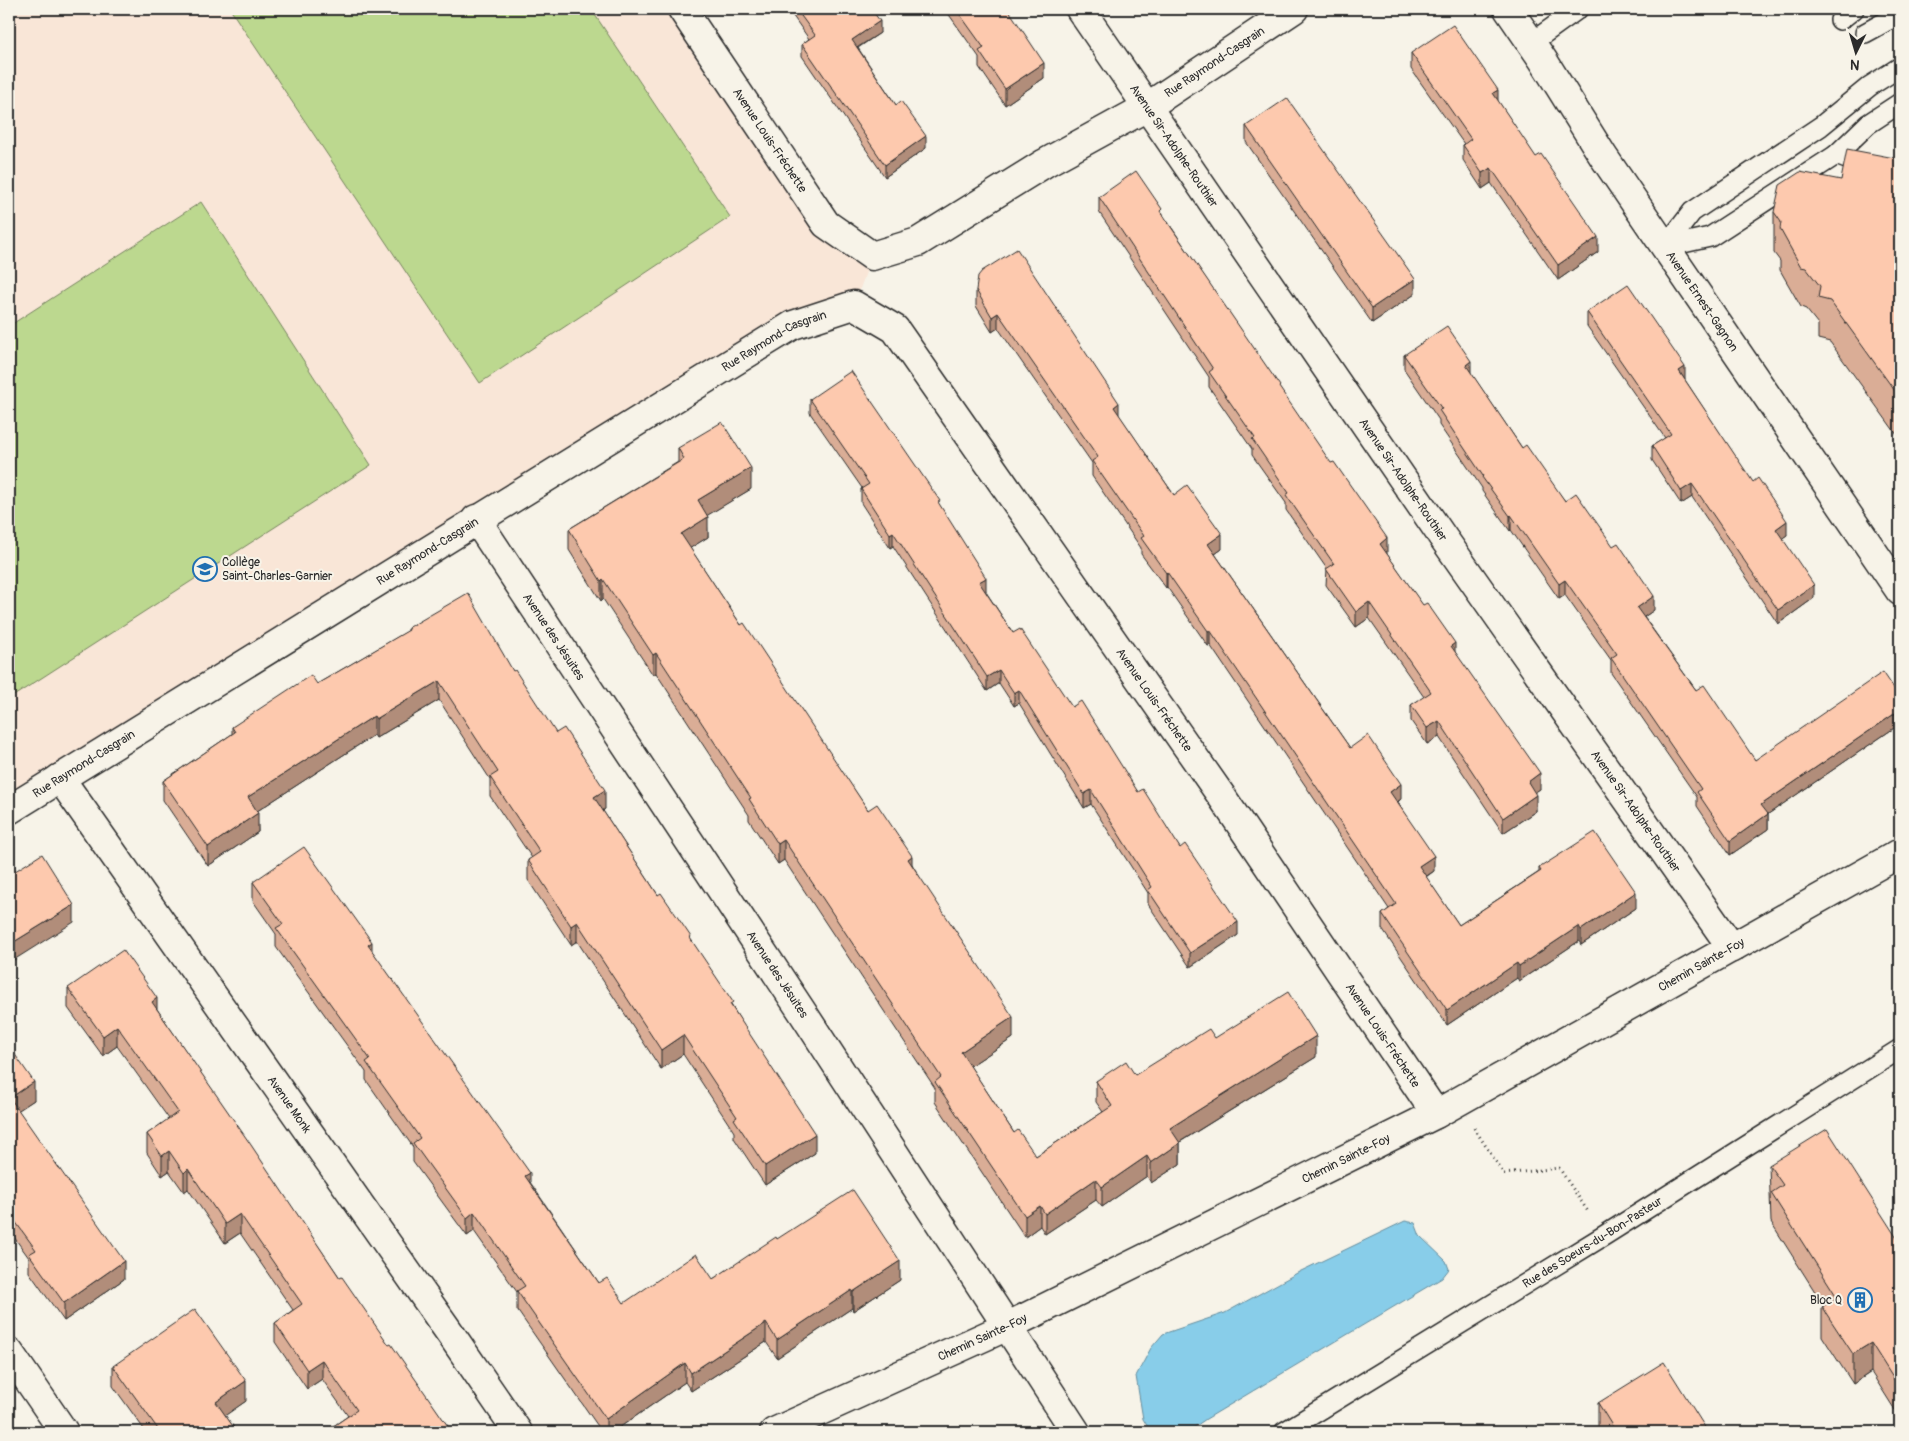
<svg xmlns="http://www.w3.org/2000/svg" width="1909" height="1441" font-family="Pangolin,sans-serif">
  <rect width="100%" height="100%" fill="#f7f3e8"/>
  <filter id="ink" filterUnits="userSpaceOnUse"><feTurbulence type="fractalNoise" baseFrequency=".02" numOctaves="2"/><feDisplacementMap in="SourceGraphic" scale="10" xChannelSelector="R" yChannelSelector="G"/><feConvolveMatrix kernelMatrix="1 2 1 2 8 2 1 2 1" color-interpolation-filters="sRGB"/></filter>
  <g filter="url(#ink)">
    <polygon fill="#f9e6d7" points="9,9 682,9 826,224 872,256 854,305 793,325 9,813"/>
    <g fill="#bcd88f" stroke="#74825d">
      <polygon points="230,9 591,9 730,217 480,383"/>
      <polygon points="201,202 371,465 9,699 9,326"/>
    </g>
    <polygon fill="#88cde9" stroke="#638c9d" points="1405,1221 1415,1223 1420,1236 1446,1261 1449,1269 1442,1278 1206,1419 1187,1432 1151,1432 1143,1419 1136,1376 1151,1348 1163,1334 1225,1313 1299,1272"/>
    <g fill="none" stroke-linecap="round" stroke-linejoin="round">
      <defs>
        <g id="lane">
          <polyline points="1840,20 1854,9"/>
          <polyline points="1865,33 1898,15 1899,9"/>
          <polyline points="1531,43 1578,9"/>
          <polyline points="1836,155 1868,124 1900,103"/>
          <polyline points="1665,247 1692,212 1821,126 1870,86 1900,67"/>
          <polyline points="1665,247 1710,237 1836,155 1874,169 1900,173"/>
          <path id="s1" d="M 1284,1432 L 1605,1235 L 1900,1049"/>
        </g>
        <g id="street">
          <path id="s2" d="M 682,9 L 826,224 L 872,256 L 918,242 L 1045,163 L 1147,107 L 1294,9"/>
          <path id="s3" d="M 1080,9 L 1442,536 L 1732,948"/>
          <path id="s4" d="M 1508,9 L 1543,60 L 1603,156 L 1900,591"/>
          <path id="s5" d="M 476,519 L 801,1010 L 1076,1432"/>
          <path id="s6" d="M 60,778 L 450,1333 L 518,1432"/>
          <path id="s7" d="M 9,810 L 793,325 L 854,305 L 895,329 L 1220,794 L 1436,1114"/>
          <polyline points="9,1352 64,1432"/>
        </g>
        <g id="secondary">
          <path id="s8" d="M 774,1432 L 1008,1326 L 1436,1114 L 1900,853"/>
        </g>
      </defs>
      <use href="#lane" stroke="#2b2b2b" stroke-width="22"/>
      <use href="#street" stroke="#2b2b2b" stroke-width="31"/>
      <use href="#secondary" stroke="#2b2b2b" stroke-width="31"/>
      <polyline stroke="#2b2b2b" stroke-width="3" stroke-dasharray="1 4" stroke-linecap="butt" points="1474,1128 1504,1174 1559,1168 1589,1213"/>
      <use href="#lane" stroke="#f7f3e8" stroke-width="19"/>
      <use href="#street" stroke="#f7f3e8" stroke-width="28"/>
      <use href="#secondary" stroke="#f7f3e8" stroke-width="28"/>
    </g>
    <g fill="#daad96" stroke="#2b2b2b">
      <polygon points="788,9 871,9 880,33 858,48 896,105 926,148 885,177 802,56 802,44 809,39"/>
      <polygon points="945,9 1008,9 1044,78 1005,105 979,67 979,57"/>
      <polygon points="1411,53 1498,101 1598,252 1558,280 1491,183 1482,189 1463,160 1463,145 1464,144 1411,69"/>
      <polygon points="1246,126 1415,294 1372,323 1246,142"/>
      <polygon points="1900,159 1900,439 1830,342 1818,339 1818,324 1806,309 1801,307 1780,270 1780,261 1774,253 1774,212 1841,180"/>
      <polygon points="1099,197 1162,213 1280,390 1387,554 1455,652 1540,789 1534,792 1536,811 1503,833 1439,737 1427,744 1411,721 1411,705 1424,697 1369,618 1356,627 1326,585 1327,569 1286,510 1286,503 1252,455 1252,449 1209,387 1209,377 1099,212"/>
      <polygon points="976,290 1119,415 1174,495 1222,549 1215,554 1350,748 1401,799 1398,802 1434,871 1426,877 1459,925 1539,872 1539,868 1636,908 1581,945 1579,941 1519,981 1517,978 1447,1025 1382,929 1382,914 1389,909 1210,645 1208,646 1167,587 1166,588 1141,554 1141,548 1092,476 1092,463 998,328 992,332 976,306"/>
      <polygon points="1587,312 1685,380 1787,535 1782,538 1814,598 1778,624 1692,497 1681,504 1652,460 1652,446 1665,438 1587,326"/>
      <polygon points="1404,355 1471,373 1522,448 1654,610 1644,617 1696,690 1755,760 1900,697 1900,724 1768,814 1768,829 1730,855 1697,806 1697,797 1611,673 1611,660 1565,595 1559,599 1511,530 1510,531 1482,491 1482,488 1439,425 1439,420 1404,369"/>
      <polygon points="810,399 940,506 986,591 986,592 1013,633 1138,792 1180,848 1238,935 1190,967 1148,904 1148,893 1091,804 1084,808 1019,703 1014,706 999,683 987,691 893,546 890,548 861,503 861,489 862,488 810,413"/>
      <polygon points="678,448 751,489 707,515 708,537 690,548 741,625 868,810 912,864 1013,1038 970,1066 1014,1133 1036,1156 1103,1112 1096,1102 1096,1081 1135,1075 1215,1038 1316,1057 1180,1142 1180,1164 1151,1183 1147,1176 1102,1207 1096,1200 1045,1234 1040,1226 1025,1237 935,1102 935,1088 784,860 778,864 749,820 749,815 656,673 653,675 603,599 601,601 569,550 569,529 678,462"/>
      <polygon points="408,628 513,671 605,809 603,811 658,895 691,940 733,1008 815,1153 765,1185 734,1138 734,1132 683,1054 661,1069 577,941 571,945 528,880 528,860 532,858 490,796 490,779 439,700 376,738 374,735 257,811 258,832 208,866 163,800 163,781 232,734 232,727 317,684 408,631"/>
      <polygon points="253,882 372,951 599,1283 624,1303 713,1279 777,1239 900,1280 853,1311 852,1308 777,1358 766,1342 691,1391 685,1382 613,1432 602,1432 517,1310 517,1292 474,1231 467,1236 413,1162 413,1147 366,1080 366,1072 276,947 276,934 253,901"/>
      <polygon points="68,988 157,1009 340,1278 452,1432 332,1432 332,1427 348,1416 322,1379 307,1389 275,1342 275,1323 293,1310 240,1233 225,1243 188,1189 184,1192 169,1171 162,1176 147,1153 147,1134 169,1119 117,1046 103,1056 68,1008"/>
      <polygon points="9,1046 34,1100 18,1110 124,1279 64,1321 29,1272 29,1258 9,1230"/>
      <polygon points="1769,1165 1900,1243 1900,1418 1871,1372 1853,1384 1822,1336 1822,1307 1824,1306 1771,1222"/>
      <polygon points="113,1366 246,1401 225,1415 237,1432 146,1432 113,1386"/>
      <polygon points="1598,1403 1708,1432 1598,1432"/>
    </g>
    <g fill="#b18d7a" stroke="#2b2b2b">
      <polygon points="880,21 880,33 852,51 852,40"/>
      <polygon points="1044,63 1044,78 1005,105 1005,89"/>
      <polygon points="1498,90 1498,105 1493,93"/>
      <polygon points="926,136 926,148 885,177 885,165"/>
      <polygon points="1491,168 1491,183 1482,189 1482,173"/>
      <polygon points="1598,237 1598,252 1558,280 1558,265"/>
      <polygon points="1415,279 1415,294 1372,323 1372,308"/>
      <polygon points="998,313 998,328 992,332 992,317"/>
      <polygon points="1471,361 1471,375 1466,365"/>
      <polygon points="1685,367 1685,380 1679,371"/>
      <polygon points="1119,403 1119,419 1114,407"/>
      <polygon points="751,468 751,489 698,521 698,500"/>
      <polygon points="1692,484 1692,497 1681,504 1681,491"/>
      <polygon points="1511,515 1511,530 1510,531 1510,516"/>
      <polygon points="708,517 708,537 681,554 681,534"/>
      <polygon points="1787,521 1787,535 1776,543 1776,529"/>
      <polygon points="893,532 893,546 890,548 890,534"/>
      <polygon points="1222,534 1222,549 1208,559 1208,544"/>
      <polygon points="1387,538 1387,554 1380,559 1380,544"/>
      <polygon points="1167,572 1167,587 1166,588 1166,573"/>
      <polygon points="986,578 986,591 979,596 979,582"/>
      <polygon points="603,579 603,599 601,601 601,581"/>
      <polygon points="1565,580 1565,595 1559,599 1559,584"/>
      <polygon points="1814,585 1814,598 1778,624 1778,610"/>
      <polygon points="1654,596 1654,610 1637,622 1637,608"/>
      <polygon points="1369,602 1369,618 1356,627 1356,612"/>
      <polygon points="1210,630 1210,645 1208,646 1208,631"/>
      <polygon points="1455,643 1455,658 1451,646"/>
      <polygon points="656,653 656,673 653,675 653,655"/>
      <polygon points="999,670 999,683 987,691 987,677"/>
      <polygon points="439,681 439,700 376,738 376,719"/>
      <polygon points="1019,690 1019,703 1014,706 1014,693"/>
      <polygon points="1900,710 1900,724 1761,819 1761,805"/>
      <polygon points="374,716 374,735 248,817 248,797"/>
      <polygon points="1439,721 1439,737 1427,744 1427,728"/>
      <polygon points="1540,773 1540,789 1528,797 1528,782"/>
      <polygon points="1401,784 1401,799 1390,807 1390,792"/>
      <polygon points="605,790 605,809 594,816 594,797"/>
      <polygon points="1091,790 1091,804 1084,808 1084,794"/>
      <polygon points="1536,795 1536,811 1503,833 1503,818"/>
      <polygon points="258,813 258,832 208,866 208,847"/>
      <polygon points="1768,814 1768,829 1730,855 1730,841"/>
      <polygon points="784,840 784,860 778,864 778,844"/>
      <polygon points="912,856 912,877 908,859"/>
      <polygon points="1434,856 1434,871 1419,881 1419,866"/>
      <polygon points="1636,892 1636,908 1581,945 1581,930"/>
      <polygon points="74,905 74,922 9,963 9,945"/>
      <polygon points="577,922 577,941 571,945 571,926"/>
      <polygon points="1238,922 1238,935 1190,967 1190,953"/>
      <polygon points="1579,926 1579,941 1519,981 1519,966"/>
      <polygon points="372,942 372,961 368,945"/>
      <polygon points="1517,963 1517,978 1447,1025 1447,1010"/>
      <polygon points="157,998 157,1018 152,1002"/>
      <polygon points="1013,1017 1013,1038 961,1072 961,1052"/>
      <polygon points="117,1026 117,1046 103,1056 103,1036"/>
      <polygon points="683,1035 683,1054 661,1069 661,1050"/>
      <polygon points="1316,1036 1316,1057 1170,1148 1170,1128"/>
      <polygon points="34,1082 34,1100 10,1116 10,1098"/>
      <polygon points="815,1134 815,1153 765,1185 765,1166"/>
      <polygon points="1180,1143 1180,1164 1151,1183 1151,1163"/>
      <polygon points="169,1151 169,1171 162,1176 162,1156"/>
      <polygon points="1147,1156 1147,1176 1102,1207 1102,1187"/>
      <polygon points="188,1169 188,1189 184,1192 184,1173"/>
      <polygon points="530,1173 530,1192 525,1176"/>
      <polygon points="1096,1179 1096,1200 1045,1234 1045,1214"/>
      <polygon points="1040,1206 1040,1226 1025,1237 1025,1216"/>
      <polygon points="474,1212 474,1231 467,1236 467,1218"/>
      <polygon points="240,1214 240,1233 225,1243 225,1224"/>
      <polygon points="124,1261 124,1279 64,1321 64,1303"/>
      <polygon points="900,1261 900,1280 853,1311 853,1292"/>
      <polygon points="852,1290 852,1308 777,1358 777,1340"/>
      <polygon points="766,1323 766,1342 691,1391 691,1373"/>
      <polygon points="1871,1343 1871,1372 1853,1384 1853,1354"/>
      <polygon points="322,1360 322,1379 307,1389 307,1370"/>
      <polygon points="685,1363 685,1382 613,1432 606,1432 606,1419"/>
      <polygon points="246,1381 246,1401 216,1422 216,1402"/>
    </g>
    <g fill="#fdc9ae" stroke="#2b2b2b">
      <polygon points="796,9 871,9 880,21 852,40 896,105 901,101 926,136 885,165 802,44 815,35"/>
      <polygon points="956,9 1008,9 1044,63 1005,89 979,51 984,48"/>
      <polygon points="1453,25 1498,90 1493,93 1536,157 1541,154 1598,237 1558,265 1491,168 1482,173 1463,145 1471,139 1411,53"/>
      <polygon points="1287,98 1415,279 1372,308 1246,126"/>
      <polygon points="1847,149 1900,159 1900,398 1830,301 1818,298 1820,286 1806,268 1801,267 1780,229 1781,222 1774,212 1780,185 1800,172 1841,180"/>
      <polygon points="1136,171 1162,209 1160,211 1280,386 1279,387 1331,463 1334,462 1387,538 1380,544 1423,605 1427,603 1455,643 1451,646 1540,773 1528,782 1536,795 1503,818 1439,721 1427,728 1411,705 1431,692 1369,602 1356,612 1326,569 1334,564 1286,495 1289,493 1252,439 1255,438 1209,372 1213,369 1099,197"/>
      <polygon points="1017,249 1119,403 1114,407 1174,495 1187,485 1222,534 1208,544 1350,748 1368,735 1401,784 1390,792 1434,856 1419,866 1459,925 1541,871 1539,868 1595,832 1636,892 1581,930 1579,926 1519,966 1517,963 1447,1010 1382,914 1396,904 1210,630 1208,631 1167,572 1166,573 1141,538 1144,536 1092,461 1098,457 998,313 992,317 976,290 978,276 982,271"/>
      <polygon points="1628,284 1685,367 1679,371 1753,482 1758,478 1787,521 1776,529 1814,585 1778,610 1692,484 1681,491 1652,446 1671,434 1587,312"/>
      <polygon points="1447,326 1471,361 1466,365 1522,448 1526,445 1565,501 1576,493 1613,546 1618,543 1654,596 1637,608 1696,690 1704,685 1755,760 1883,672 1900,697 1900,710 1761,805 1768,814 1730,841 1697,792 1701,789 1611,658 1617,654 1565,580 1559,584 1511,515 1510,516 1482,477 1483,476 1439,410 1442,409 1404,355"/>
      <polygon points="851,371 940,501 938,502 986,578 979,582 1013,633 1020,629 1072,707 1081,701 1138,792 1143,789 1180,848 1185,844 1238,922 1190,953 1148,890 1152,887 1091,790 1084,794 1019,690 1014,693 999,670 987,677 893,532 890,534 861,489 869,484 810,399"/>
      <polygon points="722,422 751,468 698,500 708,517 681,534 741,625 744,623 868,810 877,804 912,856 908,859 1013,1017 961,1052 1014,1133 1018,1130 1036,1156 1112,1106 1096,1081 1126,1061 1135,1075 1209,1029 1215,1038 1288,992 1316,1036 1170,1128 1180,1143 1151,1163 1147,1156 1102,1187 1096,1179 1045,1214 1040,1206 1025,1216 935,1082 941,1077 784,840 778,844 749,799 751,798 656,653 653,655 603,579 601,581 569,529 684,459 678,448"/>
      <polygon points="468,593 513,671 515,670 556,733 564,728 605,790 594,797 658,895 661,893 691,937 690,938 733,1002 730,1004 815,1134 765,1166 734,1119 737,1117 683,1035 661,1050 577,922 571,926 528,860 540,852 490,777 498,772 439,681 376,719 374,716 248,797 258,813 208,847 163,781 235,732 232,727 311,675 317,684 409,630 408,628"/>
      <polygon points="304,847 372,942 368,945 530,1173 525,1176 599,1283 607,1278 624,1303 696,1254 713,1279 776,1237 777,1239 853,1190 900,1261 853,1292 852,1290 777,1340 766,1323 691,1373 685,1363 606,1419 517,1291 525,1286 474,1212 467,1218 413,1143 420,1138 366,1062 370,1059 276,928 283,924 253,882"/>
      <polygon points="42,854 74,905 9,945 9,875"/>
      <polygon points="123,950 157,998 152,1002 251,1145 340,1278 342,1277 389,1345 391,1344 452,1432 335,1432 332,1427 357,1410 322,1360 307,1370 275,1323 302,1304 240,1214 225,1224 188,1169 184,1173 169,1151 162,1156 147,1134 178,1112 117,1026 103,1036 68,988"/>
      <polygon points="9,1046 34,1082 10,1098 124,1261 64,1303 29,1254 36,1250 9,1213"/>
      <polygon points="1827,1129 1900,1243 1900,1389 1871,1343 1853,1354 1822,1307 1837,1297 1771,1193 1783,1185 1769,1165"/>
      <polygon points="195,1309 246,1381 216,1402 237,1432 160,1432 113,1366"/>
      <polygon points="1664,1362 1708,1432 1616,1432 1598,1403"/>
    </g>
  </g>
  <defs>
    <symbol id="school-ring" viewBox="-11 -11 22 22"><circle r="9.5" fill="#f7f3e8" stroke="#1f6fb2" stroke-width="1.5"/><path d="M0-5L7-2L0 1L-7-2ZM-4 1L0 2.5L4 1V4Q0 6-4 4Z" fill="#1f6fb2"/></symbol>
    <symbol id="building-ring" viewBox="-11 -11 22 22"><circle r="9.5" fill="#f7f3e8" stroke="#1f6fb2" stroke-width="1.5"/><path d="M-4-6H4V6H1V3H-1V6H-4ZM-2.5-4.3h1.7v1.8h-1.7ZM.8-4.3h1.7v1.8H.8ZM-2.5-1h1.7V.8h-1.7ZM.8-1h1.7V.8H.8Z" fill="#1f6fb2"/></symbol>
  </defs>
  <g fill-rule="evenodd">
    <use href="#school-ring" x="191" y="555" width="28" height="28"/>
    <use href="#building-ring" x="1846" y="1286" width="28" height="28"/>
  </g>
  <g text-anchor="middle" dominant-baseline="central" stroke-width="4" stroke-linejoin="round" paint-order="stroke">
    <g font-size="12" fill="#2b2b2b" stroke="#f7f3e8">
      <text stroke="none"><textPath href="#s2" startOffset="710">Rue Raymond-Casgrain</textPath></text>
      <text stroke="none"><textPath href="#s2" startOffset="158">Avenue Louis-Fréchette</textPath></text>
      <text stroke="none"><textPath href="#s3" startOffset="166">Avenue Sir-Adolphe-Routhier</textPath></text>
      <text stroke="none"><textPath href="#s4" startOffset="351">Avenue Ernest-Gagnon</textPath></text>
      <text stroke="none"><textPath href="#s7" startOffset="898">Rue Raymond-Casgrain</textPath></text>
      <text stroke="none"><textPath href="#s3" startOffset="571">Avenue Sir-Adolphe-Routhier</textPath></text>
      <text stroke="none"><textPath href="#s7" startOffset="492">Rue Raymond-Casgrain</textPath></text>
      <text stroke="none"><textPath href="#s5" startOffset="141">Avenue des Jésuites</textPath></text>
      <text stroke="none"><textPath href="#s7" startOffset="1486">Avenue Louis-Fréchette</textPath></text>
      <text stroke="none"><textPath href="#s7" startOffset="88">Rue Raymond-Casgrain</textPath></text>
      <text stroke="none"><textPath href="#s3" startOffset="976">Avenue Sir-Adolphe-Routhier</textPath></text>
      <text stroke="none"><textPath href="#s8" startOffset="1039">Chemin Sainte-Foy</textPath></text>
      <text stroke="none"><textPath href="#s5" startOffset="546">Avenue des Jésuites</textPath></text>
      <text stroke="none"><textPath href="#s7" startOffset="1892">Avenue Louis-Fréchette</textPath></text>
      <text stroke="none"><textPath href="#s6" startOffset="399">Avenue Monk</textPath></text>
      <text stroke="none"><textPath href="#s8" startOffset="634">Chemin Sainte-Foy</textPath></text>
      <text stroke="none"><textPath href="#s1" startOffset="362">Rue des Soeurs-du-Bon-Pasteur</textPath></text>
      <text stroke="none"><textPath href="#s8" startOffset="229">Chemin Sainte-Foy</textPath></text>
    </g>
    <g font-size="12" fill="#2b2b2b" stroke="#f7f3e8" text-anchor="start">
      <text x="222" y="562">Collège<tspan x="222" dy="14">Saint-Charles-Garnier</tspan></text>
      <text x="1842" y="1300" text-anchor="end">Bloc Q</text>
    </g>
  </g>
  <rect width="1909" height="1441" fill="none" stroke="#f7f3e8" stroke-width="30"/>
  <rect x="15" y="15" width="1879" height="1411" fill="none" stroke="#2b2b2b" stroke-width="2" filter="url(#ink)"/>
  <g transform="translate(1856 52) rotate(185)" stroke="#f7f3e8" stroke-width="4" paint-order="stroke">
  <path d="M0-4L9 19L0 12L-9 19Z" fill="#2b2b2b"/>
  <text y="-8" font-size="14" font-weight="bold" text-anchor="middle" fill="#2b2b2b">N</text>
  </g>
</svg>
